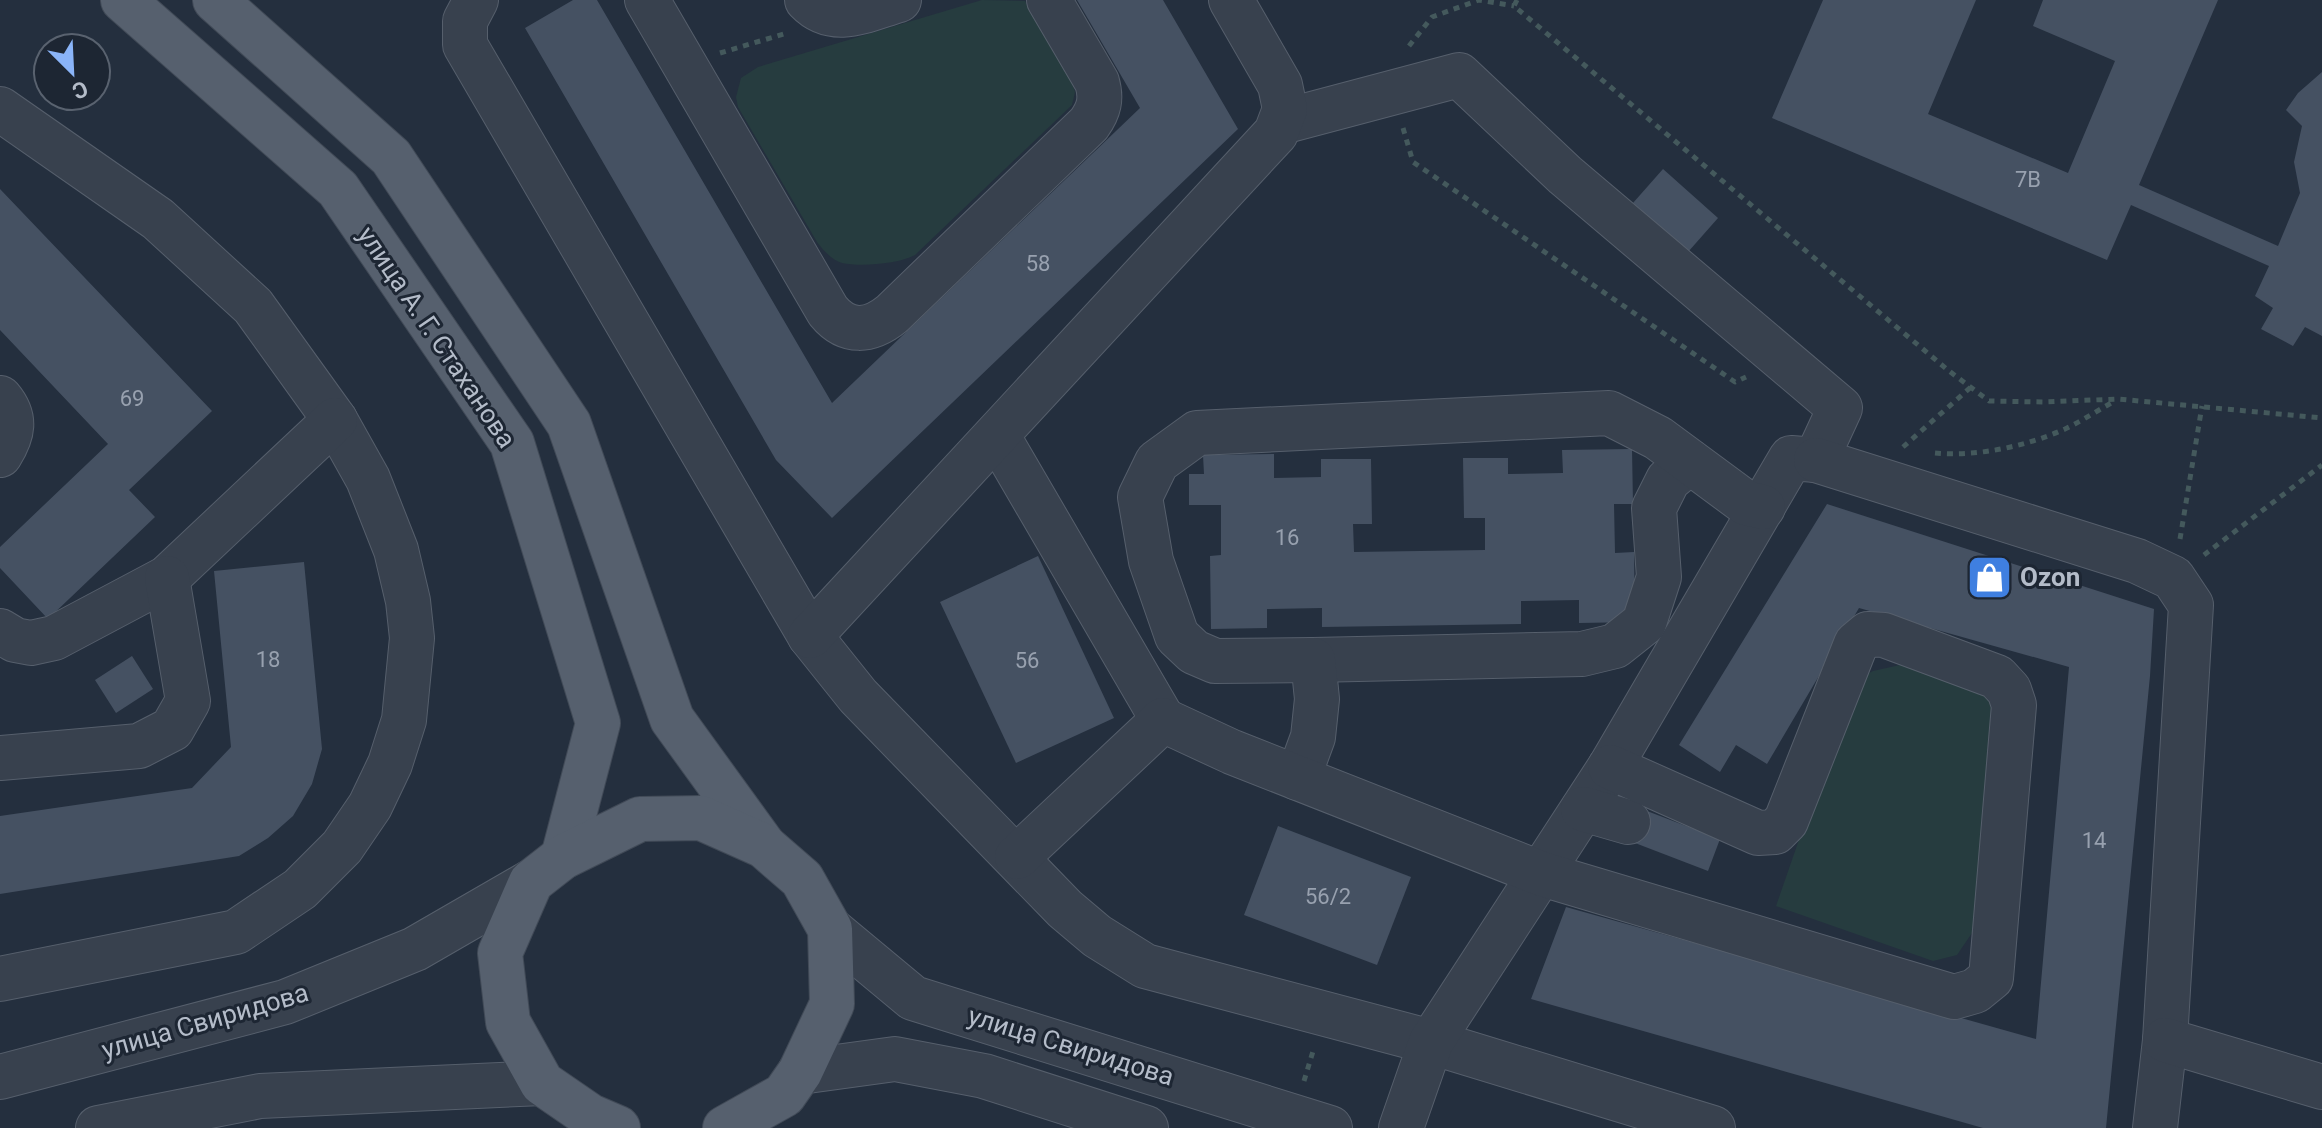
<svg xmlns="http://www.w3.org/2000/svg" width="2322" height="1128" font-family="Roboto,sans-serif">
  <rect width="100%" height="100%" fill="#242f3e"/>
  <g fill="#263c3f">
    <path d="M 982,0 L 1025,1 L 1072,83 L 1075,92 L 1072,105 L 915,255 C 898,264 861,267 842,263 C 832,260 823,250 817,242 L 738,107 L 736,97 L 741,78 L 758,67 Z"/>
    <polygon points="1909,663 1984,682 2000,707 1972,933 1957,955 1933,961 1776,906 1854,681 1873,671"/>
  </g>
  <g fill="#455162">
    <polygon points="573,0 597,0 832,403 1140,108 1077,0 1163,0 1238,129 832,518 776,460 525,28"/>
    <polygon points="1823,0 1976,0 1928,114 2068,173 2115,61 2033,26 2043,0 2218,0 2139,185 2278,246 2300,193 2294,162 2302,126 2286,110 2298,93 2322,72 2322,336 2305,327 2293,346 2261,329 2273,308 2255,296 2269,266 2131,205 2107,260 1772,118"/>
    <polygon points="1663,169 1718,218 1688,252 1633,203"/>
    <polygon points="0,189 212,411 129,490 155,517 48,619 0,568 0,547 108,444 0,330"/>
    <polygon points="1632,449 1633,504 1614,504 1615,553 1634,552 1635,622 1579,623 1579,600 1521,601 1521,624 1322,627 1322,608 1267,609 1267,628 1211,629 1210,556 1221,555 1221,505 1189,505 1189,474 1204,474 1203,455 1274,454 1274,478 1321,477 1321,459 1371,459 1372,524 1353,524 1354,552 1485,550 1485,518 1464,518 1463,458 1508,458 1508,474 1563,473 1562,450"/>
    <polygon points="1827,504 2154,609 2150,676 2106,1128 1983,1128 1531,999 1566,907 2036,1039 2069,667 1859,608 1767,764 1736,745 1720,772 1679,745"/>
    <polygon points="1038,556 1114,718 1016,763 940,602"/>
    <polygon points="304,562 322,749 312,784 293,816 268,838 239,856 0,894 0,816 192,788 231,747 214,571"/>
    <polygon points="132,656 153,689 116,713 95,680"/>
    <polygon points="1634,806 1720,839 1708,871 1622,838"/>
    <polygon points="1278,826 1411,877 1377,965 1244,915"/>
  </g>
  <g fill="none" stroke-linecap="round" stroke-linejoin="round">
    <defs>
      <g id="minor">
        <polyline points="476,0 465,21 465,45 810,636 858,696 1065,909 1097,936 1145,966 1431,1042 1713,1128"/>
        <path d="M 647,0 L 828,311 C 847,334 870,332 892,314 L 1089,124 C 1099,110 1102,99 1097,82 L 1049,0"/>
        <path d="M 807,0 C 834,28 867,9 899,0"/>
        <polyline points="0,109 158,219 253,306 335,420 368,479 396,550 408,601 412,638 404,720 390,764 370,806 342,847 300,889 236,932 0,979"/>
        <polyline points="1282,122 1459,75 1565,175 1840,408 1816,460 1791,458 1610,767 1431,1042 1401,1128"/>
        <path d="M 0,398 C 17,418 13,434 0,455"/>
        <polyline points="997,435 1163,720"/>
        <polyline points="1816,460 2137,561 2173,578 2191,605 2165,1040 2155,1128"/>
        <polyline points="0,631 15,640 31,643 54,638 167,578 335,420"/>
        <polyline points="810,636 1276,133 1285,109 1280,85 1231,0"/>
        <polyline points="1313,660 1582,654 1615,646 1644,623 1659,577 1654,508 1668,480 1690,462"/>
        <polyline points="0,758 139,746 172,729 188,701 167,578"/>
        <polyline points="1298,778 1313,737 1317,699 1313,660 1215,661 1194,652 1177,636 1151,561 1140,497 1157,462 1197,433 1609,413 1658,438 1746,503 1763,507"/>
        <polyline points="1583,809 1628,822"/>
        <polyline points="1017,857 1163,720 1232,752 1542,874 1954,997 1975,991 1991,978 2014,705 2009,690 1997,677 1884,635 1868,634 1856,644 1786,821 1775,832 1758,833 1610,767"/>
        <polyline points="830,929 913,998 1330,1128"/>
        <polyline points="2165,1040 2322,1087"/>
        <polyline points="800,1072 895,1059 984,1076 1146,1128"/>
        <polyline points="0,1077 285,1002 415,949 531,882"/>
        <polyline points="98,1128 260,1096 542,1083"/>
      </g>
      <g id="major">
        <polyline points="123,0 338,189 512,443 598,723 563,857"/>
        <polyline points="215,0 391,157 569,424 672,719 764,846"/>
        <polyline points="618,1128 590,1116 542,1083 508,1022 500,953 531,882 563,857 640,819 701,818 764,846 802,879 830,929 832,1004 800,1072 784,1095 725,1128"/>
      </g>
    </defs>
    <use href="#minor" stroke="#565f6c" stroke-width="46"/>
    <use href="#major" stroke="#414a57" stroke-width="46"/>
    <g stroke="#44595c" stroke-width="5" stroke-dasharray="6 6" stroke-linecap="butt">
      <polyline points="1517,0 1514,6 1949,371 1989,401 2044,402 2118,399 2322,418"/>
      <polyline points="1409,46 1432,17 1479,0 1514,6"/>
      <polyline points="720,53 787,33"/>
      <polyline points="1403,128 1413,162 1735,382 1746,377"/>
      <polyline points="1903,447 1971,387"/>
      <path d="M 1935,453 C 1977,457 2027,446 2065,429 C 2082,421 2098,410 2115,401"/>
      <polyline points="2180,539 2202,406"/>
      <polyline points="2204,555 2322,465"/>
      <polyline points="1304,1081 1314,1048"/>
    </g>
    <use href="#minor" stroke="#38414e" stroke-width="44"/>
    <use href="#major" stroke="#56606e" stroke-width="44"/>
  </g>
  <defs>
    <symbol id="shop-square" viewBox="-11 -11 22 22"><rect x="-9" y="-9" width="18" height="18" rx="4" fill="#3f7fe0" stroke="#1d2633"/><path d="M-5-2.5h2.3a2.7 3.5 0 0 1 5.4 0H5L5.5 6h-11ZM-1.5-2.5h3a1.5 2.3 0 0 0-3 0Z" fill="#fff"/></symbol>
  </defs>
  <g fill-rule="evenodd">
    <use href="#shop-square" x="1964" y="552" width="51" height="51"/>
  </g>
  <g text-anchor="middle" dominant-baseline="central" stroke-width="6" stroke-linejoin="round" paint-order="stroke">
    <g font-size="22" fill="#98a1af">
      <text x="2028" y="179">7В</text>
      <text x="1038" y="263">58</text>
      <text x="132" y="398">69</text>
      <text x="1287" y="537">16</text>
      <text x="268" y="659">18</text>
      <text x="1027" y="660">56</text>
      <text x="2094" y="840">14</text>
      <text x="1328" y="896">56/2</text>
    </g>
    <g font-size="26" fill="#b4bcc9" stroke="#1d2633">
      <text transform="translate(437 337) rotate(56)">улица А. Г. Стаханова</text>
      <text transform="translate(205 1021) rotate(-16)">улица Свиридова</text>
      <text transform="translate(1071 1046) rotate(17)">улица Свиридова</text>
    </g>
    <g font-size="26" font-weight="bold" fill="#b4bcc9" stroke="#1d2633" text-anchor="start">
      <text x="2020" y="577">Ozon</text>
    </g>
  </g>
  <g transform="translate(72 72) rotate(156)"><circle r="38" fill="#1d2633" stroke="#59626f" stroke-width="2"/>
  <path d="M0-6L14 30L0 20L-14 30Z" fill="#8ab4f8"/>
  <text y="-12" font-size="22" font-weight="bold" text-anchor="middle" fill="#b4bcc9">С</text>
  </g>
</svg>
